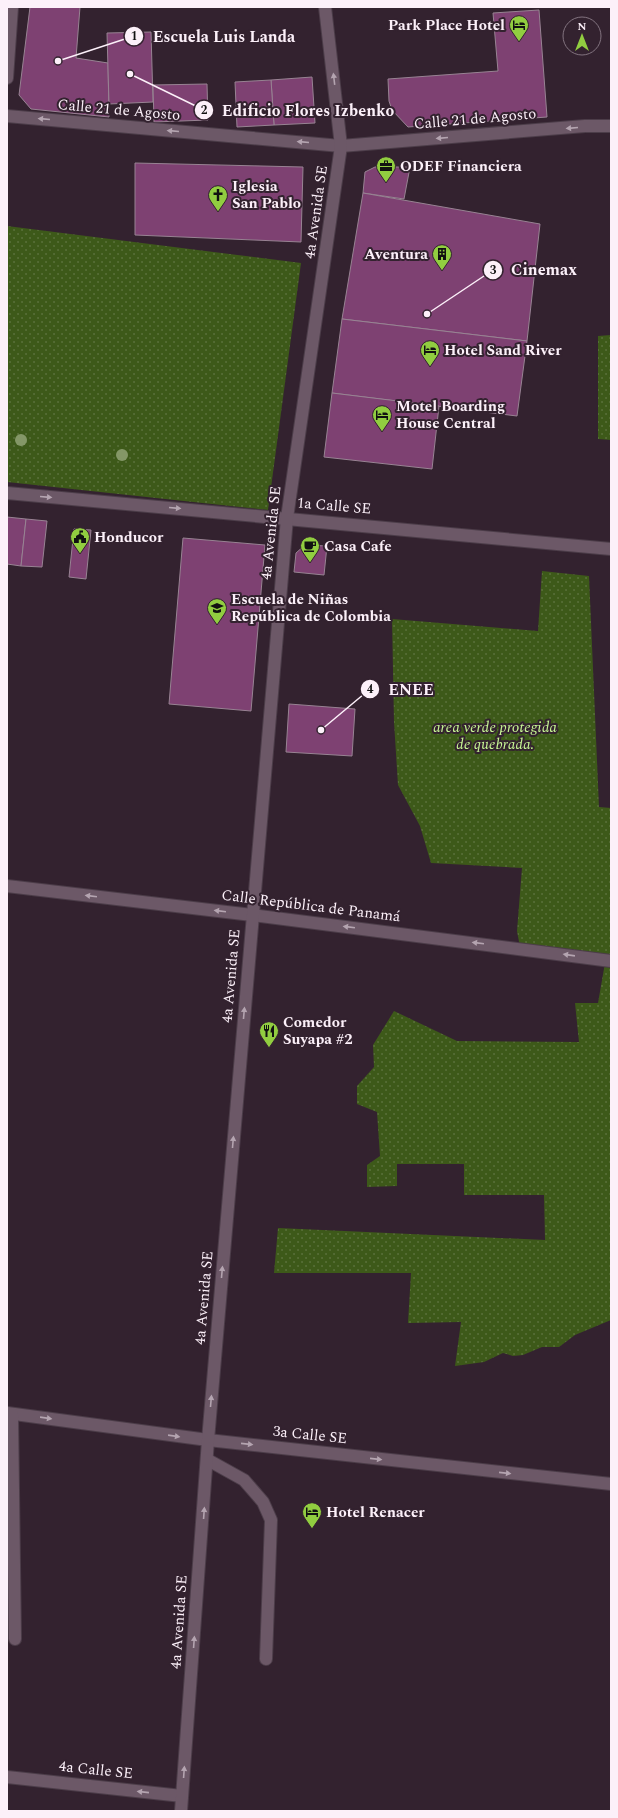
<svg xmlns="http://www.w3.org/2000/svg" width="618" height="1818" font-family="Spectral,serif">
  <defs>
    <pattern id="park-dots" width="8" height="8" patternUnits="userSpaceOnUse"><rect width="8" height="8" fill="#3d5919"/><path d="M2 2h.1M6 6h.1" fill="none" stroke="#5a713b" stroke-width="1.8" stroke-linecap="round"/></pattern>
  </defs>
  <rect width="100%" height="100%" fill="#33222f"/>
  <g fill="url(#park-dots)">
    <polygon points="7,226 301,263 268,510 7,482"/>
    <polygon points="611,335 611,440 598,439 598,336"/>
    <polygon points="542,571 589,576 599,807 611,808 611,1320 575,1335 559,1347 542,1347 523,1355 513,1356 503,1353 484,1362 455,1366 461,1322 408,1323 411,1273 274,1273 278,1228 545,1240 544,1195 464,1195 464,1164 397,1164 397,1186 367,1187 367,1165 380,1156 377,1112 357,1104 357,1086 374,1067 373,1045 394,1011 457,1041 579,1042 575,1003 598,1003 605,963 520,947 517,931 522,868 431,863 420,826 398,785 394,722 392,619 538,631"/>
  </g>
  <g fill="#7e4172" stroke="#988393">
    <polygon points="30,7 80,7 76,58 108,63 109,117 31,109 19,95"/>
    <polygon points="539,10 547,117 408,127 392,110 389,101 388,79 498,71 493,13"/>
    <polygon points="151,32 153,102 109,104 107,33"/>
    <polygon points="312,77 315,123 274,125 271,80"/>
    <polygon points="271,80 274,125 237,127 235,82"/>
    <polygon points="207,84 208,120 154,122 153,85"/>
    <polygon points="135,163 303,167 301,242 135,235"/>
    <polygon points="375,167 410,167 404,199 363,193 365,172"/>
    <polygon points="363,193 540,224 527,341 342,319"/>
    <polygon points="342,319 527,341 517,416 332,393"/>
    <polygon points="332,393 439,406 432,469 324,457"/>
    <polygon points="7,517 26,519 21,566 7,564"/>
    <polygon points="26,519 47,521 42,567 21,566"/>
    <polygon points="74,529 91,530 86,579 69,577"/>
    <polygon points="183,538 265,545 251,711 169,704"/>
    <polygon points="305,545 327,546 324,575 294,572 296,553"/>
    <polygon points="289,704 355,709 352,756 286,752"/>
  </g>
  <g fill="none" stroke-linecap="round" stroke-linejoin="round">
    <defs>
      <g id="minor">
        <polyline points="7,78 12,7"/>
        <polyline points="7,116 341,146 585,126 611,126"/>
        <polyline points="7,493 611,549"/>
        <polyline points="7,886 252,915 611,961"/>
        <polyline points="7,1413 208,1440 611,1484"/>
        <polyline points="12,1414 15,1639"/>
        <polyline points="208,1460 244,1480 263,1502 271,1520 266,1659"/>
        <polyline points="7,1777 182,1796"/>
        <polyline points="181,1811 208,1440 287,518 341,146 325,7"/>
      </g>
    </defs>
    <use href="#minor" stroke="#4c3d49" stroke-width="14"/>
    <use href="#minor" stroke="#6c5867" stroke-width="12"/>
  </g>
  <g fill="#849767">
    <circle cx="21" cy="440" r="6"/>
    <circle cx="122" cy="455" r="6"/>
  </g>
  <defs><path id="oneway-solid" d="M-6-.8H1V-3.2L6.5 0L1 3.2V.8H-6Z"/></defs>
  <g fill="#b4a4b0">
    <use href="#oneway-solid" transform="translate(334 79) rotate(-97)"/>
    <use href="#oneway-solid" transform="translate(44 119) rotate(-175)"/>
    <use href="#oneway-solid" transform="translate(572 128) rotate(175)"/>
    <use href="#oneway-solid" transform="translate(173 131) rotate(-175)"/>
    <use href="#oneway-solid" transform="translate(442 138) rotate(175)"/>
    <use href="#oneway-solid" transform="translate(303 142) rotate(-175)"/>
    <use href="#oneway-solid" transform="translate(46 497) rotate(5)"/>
    <use href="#oneway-solid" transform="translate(175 508) rotate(5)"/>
    <use href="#oneway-solid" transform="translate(91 896) rotate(-173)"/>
    <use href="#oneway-solid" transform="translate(220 911) rotate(-173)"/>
    <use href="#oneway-solid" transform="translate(349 927) rotate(-173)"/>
    <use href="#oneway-solid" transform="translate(478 943) rotate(-173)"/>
    <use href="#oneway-solid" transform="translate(569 955) rotate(-172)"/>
    <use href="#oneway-solid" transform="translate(244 1013) rotate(-85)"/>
    <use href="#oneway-solid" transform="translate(233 1142) rotate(-85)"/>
    <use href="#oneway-solid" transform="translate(222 1272) rotate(-85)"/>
    <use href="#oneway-solid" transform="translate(211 1401) rotate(-85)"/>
    <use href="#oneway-solid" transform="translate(46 1418) rotate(8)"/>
    <use href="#oneway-solid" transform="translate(174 1436) rotate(8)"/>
    <use href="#oneway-solid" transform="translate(247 1444) rotate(6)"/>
    <use href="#oneway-solid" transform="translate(376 1459) rotate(6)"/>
    <use href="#oneway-solid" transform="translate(505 1473) rotate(6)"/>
    <use href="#oneway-solid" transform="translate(204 1513) rotate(-86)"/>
    <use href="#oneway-solid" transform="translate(194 1642) rotate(-86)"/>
    <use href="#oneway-solid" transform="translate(184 1772) rotate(-86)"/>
    <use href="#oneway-solid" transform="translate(143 1792) rotate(-174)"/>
  </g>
  <defs>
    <symbol id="hotel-pin" viewBox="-11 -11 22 30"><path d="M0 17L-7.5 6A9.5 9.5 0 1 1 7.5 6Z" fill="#91cd40" stroke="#33222f"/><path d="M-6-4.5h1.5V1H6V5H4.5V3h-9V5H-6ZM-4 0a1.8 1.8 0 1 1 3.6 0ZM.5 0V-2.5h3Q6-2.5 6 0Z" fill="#111"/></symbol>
    <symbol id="office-pin" viewBox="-11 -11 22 30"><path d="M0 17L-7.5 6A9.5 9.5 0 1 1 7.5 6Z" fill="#91cd40" stroke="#33222f"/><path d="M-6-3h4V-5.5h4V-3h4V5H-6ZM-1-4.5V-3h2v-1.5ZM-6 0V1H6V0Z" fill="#111"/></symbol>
    <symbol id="church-pin" viewBox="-11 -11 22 30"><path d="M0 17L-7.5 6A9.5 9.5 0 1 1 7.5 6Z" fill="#91cd40" stroke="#33222f"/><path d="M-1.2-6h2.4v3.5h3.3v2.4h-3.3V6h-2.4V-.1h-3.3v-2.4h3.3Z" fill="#111"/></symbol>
    <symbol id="building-pin" viewBox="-11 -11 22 30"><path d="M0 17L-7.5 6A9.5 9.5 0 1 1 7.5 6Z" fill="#91cd40" stroke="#33222f"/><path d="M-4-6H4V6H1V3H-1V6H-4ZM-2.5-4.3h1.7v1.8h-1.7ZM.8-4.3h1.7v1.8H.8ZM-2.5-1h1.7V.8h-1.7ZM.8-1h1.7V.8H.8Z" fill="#111"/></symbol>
    <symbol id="civic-pin" viewBox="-11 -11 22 30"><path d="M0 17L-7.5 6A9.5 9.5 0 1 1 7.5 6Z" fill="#91cd40" stroke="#33222f"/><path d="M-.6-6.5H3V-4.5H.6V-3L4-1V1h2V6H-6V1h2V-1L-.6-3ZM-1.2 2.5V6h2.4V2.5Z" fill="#111"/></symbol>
    <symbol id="cafe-pin" viewBox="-11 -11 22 30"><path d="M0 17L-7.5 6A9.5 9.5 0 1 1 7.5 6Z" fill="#91cd40" stroke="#33222f"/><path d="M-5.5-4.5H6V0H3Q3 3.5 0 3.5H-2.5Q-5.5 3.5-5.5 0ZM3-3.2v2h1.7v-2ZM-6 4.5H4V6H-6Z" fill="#111"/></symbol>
    <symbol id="school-pin" viewBox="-11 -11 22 30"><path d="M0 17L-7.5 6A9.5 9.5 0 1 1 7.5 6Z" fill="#91cd40" stroke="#33222f"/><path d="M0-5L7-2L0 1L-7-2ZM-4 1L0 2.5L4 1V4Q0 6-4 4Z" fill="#111"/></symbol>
    <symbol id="restaurant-pin" viewBox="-11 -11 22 30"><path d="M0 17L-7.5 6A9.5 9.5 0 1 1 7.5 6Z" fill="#91cd40" stroke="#33222f"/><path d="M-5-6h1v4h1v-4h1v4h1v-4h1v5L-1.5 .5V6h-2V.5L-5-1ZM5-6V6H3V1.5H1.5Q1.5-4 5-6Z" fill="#111"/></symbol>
  </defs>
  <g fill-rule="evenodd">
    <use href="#hotel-pin" x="508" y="14" width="22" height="30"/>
    <use href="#office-pin" x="375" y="155" width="22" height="30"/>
    <use href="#church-pin" x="207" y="184" width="22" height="30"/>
    <use href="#building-pin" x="431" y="243" width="22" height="30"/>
    <use href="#hotel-pin" x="419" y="339" width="22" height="30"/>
    <use href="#hotel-pin" x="371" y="404" width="22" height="30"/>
    <use href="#civic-pin" x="69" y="526" width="22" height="30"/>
    <use href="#cafe-pin" x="299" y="535" width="22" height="30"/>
    <use href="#school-pin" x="206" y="597" width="22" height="30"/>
    <use href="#restaurant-pin" x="258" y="1020" width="22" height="30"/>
    <use href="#hotel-pin" x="301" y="1501" width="22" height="30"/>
  </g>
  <g text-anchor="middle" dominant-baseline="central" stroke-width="4" stroke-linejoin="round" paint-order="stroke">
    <g font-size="15" font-weight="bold" fill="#fcf0f9" stroke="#33222f" text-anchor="start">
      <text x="505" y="25" text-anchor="end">Park Place Hotel</text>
      <text x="400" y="166">ODEF Financiera</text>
      <text x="232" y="186">Iglesia<tspan x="232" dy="17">San Pablo</tspan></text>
      <text x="428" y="254" text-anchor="end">Aventura</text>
      <text x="444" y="350">Hotel Sand River</text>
      <text x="396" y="406">Motel Boarding<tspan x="396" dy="17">House Central</tspan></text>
      <text x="94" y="537">Honducor</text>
      <text x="324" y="546">Casa Cafe</text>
      <text x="231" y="599">Escuela de Niñas<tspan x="231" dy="17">República de Colombia</tspan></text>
      <text x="283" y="1022">Comedor<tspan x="283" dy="17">Suyapa #2</tspan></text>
      <text x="326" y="1512">Hotel Renacer</text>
    </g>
    <g font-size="15" fill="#fcf0f9" stroke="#33222f">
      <text transform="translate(119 110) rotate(5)">Calle 21 de Agosto</text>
      <text transform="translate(475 119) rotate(-5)">Calle 21 de Agosto</text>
      <text transform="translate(316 212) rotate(-82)">4a Avenida SE</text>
      <text transform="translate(334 506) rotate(5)">1a Calle SE</text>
      <text transform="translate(271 533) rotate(-84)">4a Avenida SE</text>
      <text transform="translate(311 906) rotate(7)">Calle República de Panamá</text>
      <text transform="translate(231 976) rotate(-85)">4a Avenida SE</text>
      <text transform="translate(204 1298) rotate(-85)">4a Avenida SE</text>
      <text transform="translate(310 1435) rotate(6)">3a Calle SE</text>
      <text transform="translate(179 1622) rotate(-86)">4a Avenida SE</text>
      <text transform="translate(96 1770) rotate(6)">4a Calle SE</text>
    </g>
    <g font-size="15" font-style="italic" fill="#c7f694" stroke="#33222f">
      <text x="495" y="727">area verde protegida<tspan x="495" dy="17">de quebrada.</tspan></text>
    </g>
  </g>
  <path fill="none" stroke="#fcf0f9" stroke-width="1.5" d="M58 61L134 36M130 74L204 110M427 314L493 270M321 730L370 689"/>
  <g fill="#fcf0f9" stroke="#33222f" stroke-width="1.5">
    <circle cx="58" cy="61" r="4"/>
    <circle cx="130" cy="74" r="4"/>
    <circle cx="427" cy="314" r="4"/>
    <circle cx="321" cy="730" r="4"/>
    <circle cx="134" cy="36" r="10"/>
    <circle cx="204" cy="110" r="10"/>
    <circle cx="493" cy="270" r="10"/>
    <circle cx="370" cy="689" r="10"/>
  </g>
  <g font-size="12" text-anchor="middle" font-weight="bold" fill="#111">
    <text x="134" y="40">1</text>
    <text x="204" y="114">2</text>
    <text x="493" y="274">3</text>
    <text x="370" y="693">4</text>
  </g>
  <g font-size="16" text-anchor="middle" font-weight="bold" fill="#fcf0f9" stroke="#33222f" stroke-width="4" stroke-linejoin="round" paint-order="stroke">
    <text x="224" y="42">Escuela Luis Landa</text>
    <text x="308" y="116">Edificio Flores Izbenko</text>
    <text x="544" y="275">Cinemax</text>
    <text x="411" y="695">ENEE</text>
  </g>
  <rect width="618" height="1818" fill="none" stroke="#fcf0f9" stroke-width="16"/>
  <g transform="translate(582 36)"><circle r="19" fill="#33222f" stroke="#837480"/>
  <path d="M0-3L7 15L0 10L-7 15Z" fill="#91cd40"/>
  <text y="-6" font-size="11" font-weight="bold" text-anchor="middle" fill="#fcf0f9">N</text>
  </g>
</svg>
